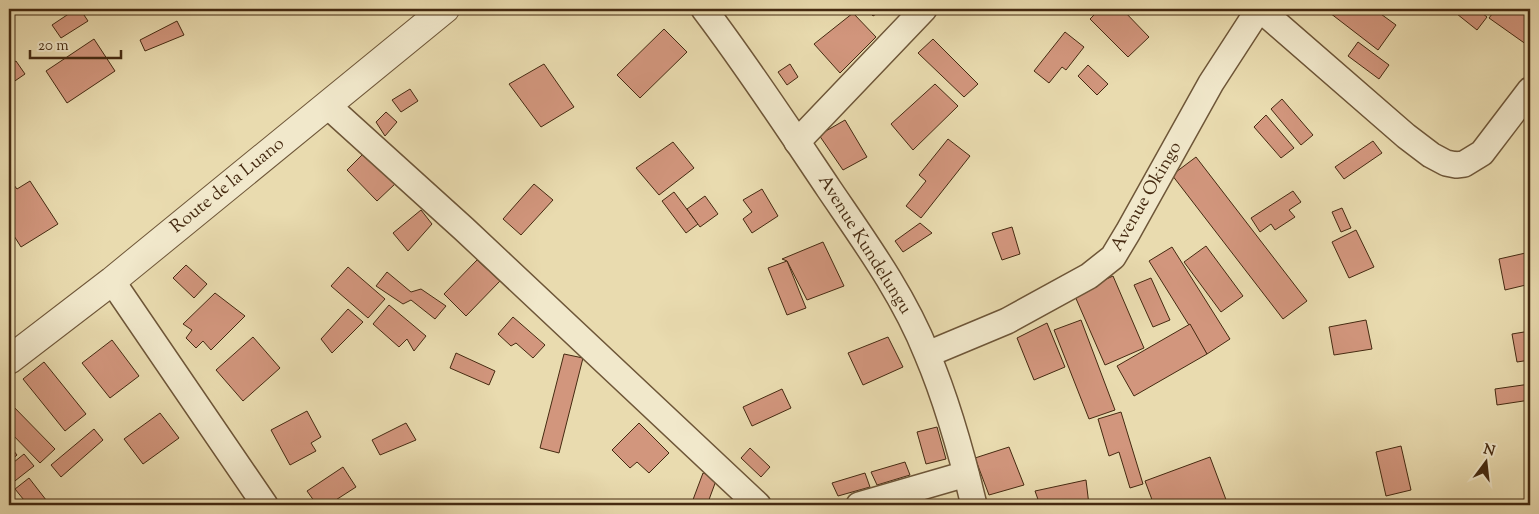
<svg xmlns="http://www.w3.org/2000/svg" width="1539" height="514" font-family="'Sorts Mill Goudy',serif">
  <rect width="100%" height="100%" fill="#e9dbaf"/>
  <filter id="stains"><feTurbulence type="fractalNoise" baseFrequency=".004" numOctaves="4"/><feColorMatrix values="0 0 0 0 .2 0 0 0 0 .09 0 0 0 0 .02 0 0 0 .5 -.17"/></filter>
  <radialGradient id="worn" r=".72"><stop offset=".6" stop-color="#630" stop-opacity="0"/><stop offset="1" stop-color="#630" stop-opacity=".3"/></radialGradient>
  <g fill="#d2967d" stroke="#452a11">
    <polygon points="76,9 80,9 88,21 61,38 52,25"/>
    <polygon points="867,9 884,9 873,16"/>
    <polygon points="1100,9 1122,9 1149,37 1128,57 1090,19"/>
    <polygon points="1333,9 1374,9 1396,25 1378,50 1330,13"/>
    <polygon points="1461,9 1477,9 1487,17 1477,30 1457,14"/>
    <polygon points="1496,9 1517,9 1530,19 1530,47 1489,18"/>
    <polygon points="853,13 876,37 840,73 814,44"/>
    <polygon points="177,21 184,35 145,51 140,40"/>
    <polygon points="664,29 687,52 640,98 617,75"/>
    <polygon points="1065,32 1084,47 1066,70 1062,67 1049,83 1034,71"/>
    <polygon points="94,39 115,71 67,103 46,71"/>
    <polygon points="933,39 978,84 964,97 918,53"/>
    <polygon points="1358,42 1389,65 1379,79 1348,56"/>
    <polygon points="16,61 25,74 9,85 9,65"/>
    <polygon points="544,64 574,107 541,127 509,84"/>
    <polygon points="790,64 798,77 787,85 778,72"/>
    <polygon points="1088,65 1108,84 1097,95 1078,76"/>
    <polygon points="935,84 958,106 913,150 891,124"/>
    <polygon points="410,89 418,101 401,112 392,100"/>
    <polygon points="1282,99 1313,135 1301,145 1271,109"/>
    <polygon points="386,112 397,122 385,136 376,122"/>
    <polygon points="1266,115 1294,148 1281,158 1254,127"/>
    <polygon points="845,120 867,157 843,170 819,135"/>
    <polygon points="948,139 970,156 921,218 906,206 926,181 919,175"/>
    <polygon points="1373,141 1382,153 1344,179 1335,167"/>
    <polygon points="673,142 694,168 659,195 636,168"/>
    <polygon points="365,152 396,183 377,201 347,170"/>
    <polygon points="1196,157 1307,301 1283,319 1172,175"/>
    <polygon points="10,180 17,189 30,181 58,224 21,247 9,228 9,181"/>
    <polygon points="534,184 553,200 521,235 503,219"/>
    <polygon points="762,189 778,216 752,233 743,219 752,212 743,200"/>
    <polygon points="1293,191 1301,202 1289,210 1295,217 1275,230 1271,224 1260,232 1251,218"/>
    <polygon points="674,192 698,224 686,233 662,201"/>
    <polygon points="705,196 718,214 700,227 687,209"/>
    <polygon points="1342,208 1351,228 1341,232 1332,212"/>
    <polygon points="421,210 432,224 408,251 393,233"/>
    <polygon points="920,223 932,233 903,252 895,241"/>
    <polygon points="1012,227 1020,254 1002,260 992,233"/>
    <polygon points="1356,230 1374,267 1349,278 1332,242"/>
    <polygon points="823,242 844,286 807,300 787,261 782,259"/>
    <polygon points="1206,246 1243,296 1221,312 1184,262"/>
    <polygon points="1172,247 1230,339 1207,354 1149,261"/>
    <polygon points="1530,252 1530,284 1505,290 1499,259"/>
    <polygon points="477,260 500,281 466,316 444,294"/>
    <polygon points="787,261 806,308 787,315 768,268"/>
    <polygon points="186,265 207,284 194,298 173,278"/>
    <polygon points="348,267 385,299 368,318 331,286"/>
    <polygon points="387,272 411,292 421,289 446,306 435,319 411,300 403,304 376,286"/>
    <polygon points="1113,276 1144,348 1105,365 1074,294"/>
    <polygon points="1151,278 1170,320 1153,327 1134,285"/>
    <polygon points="215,293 245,316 211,350 203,341 196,348 186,338 192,330 183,324"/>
    <polygon points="389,305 426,336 414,351 407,339 399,347 373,324"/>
    <polygon points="348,309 363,322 332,353 321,339"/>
    <polygon points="513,317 545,345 533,358 516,343 511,346 498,334"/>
    <polygon points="1081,320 1115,410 1089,419 1054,330"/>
    <polygon points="1366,320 1372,349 1334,355 1329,327"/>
    <polygon points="1047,323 1065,367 1034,380 1017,338"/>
    <polygon points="1190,324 1207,354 1134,396 1117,366"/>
    <polygon points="1530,331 1530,360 1517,362 1512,334"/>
    <polygon points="253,337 280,368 243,401 216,370"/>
    <polygon points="888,337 903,367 863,385 848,353"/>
    <polygon points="112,340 139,376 110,398 82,363"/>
    <polygon points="456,353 495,371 489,385 450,368"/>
    <polygon points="564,354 583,358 559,453 540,448"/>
    <polygon points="44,362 86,414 65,431 23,379"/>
    <polygon points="1530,384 1530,400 1497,405 1495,389"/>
    <polygon points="782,389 791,408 752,426 743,407"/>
    <polygon points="9,402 55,449 40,463 9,431"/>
    <polygon points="307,411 321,437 311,443 316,451 290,465 271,430"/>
    <polygon points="1121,412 1143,484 1130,488 1119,452 1109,456 1098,419"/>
    <polygon points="160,413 179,438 143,464 124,439"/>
    <polygon points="406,423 416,440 380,455 372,440"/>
    <polygon points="639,423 669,453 649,473 637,462 630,468 612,450"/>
    <polygon points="937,427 946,459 926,464 917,432"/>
    <polygon points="94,429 103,440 61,477 51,465"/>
    <polygon points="9,445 17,455 9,462"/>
    <polygon points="1401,446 1411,490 1386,496 1376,452"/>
    <polygon points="1009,447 1024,485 989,495 975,458"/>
    <polygon points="750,448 770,467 761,477 741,458"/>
    <polygon points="24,454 34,466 11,484 9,482 9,466"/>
    <polygon points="1210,457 1228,505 1154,505 1145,481"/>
    <polygon points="905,462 910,475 877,485 871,472"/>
    <polygon points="343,467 356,487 328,505 317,505 307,491"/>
    <polygon points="703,473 717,478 707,505 691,505"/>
    <polygon points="865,473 870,487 838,496 832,483"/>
    <polygon points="29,478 50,505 28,505 15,489"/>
    <polygon points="1086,480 1089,505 1040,505 1035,491"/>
  </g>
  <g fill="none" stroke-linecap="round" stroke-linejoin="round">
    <defs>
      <g id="minor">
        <path d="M 704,9 C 748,67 788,128 829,189 C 865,242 903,294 927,354 C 947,401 962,455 974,505"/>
        <polyline points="1260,9 1406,136 1431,155 1446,163 1456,165 1464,164 1482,153 1530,90"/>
        <polyline points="328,106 464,229 758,505"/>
        <polyline points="797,142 924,9"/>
        <polyline points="112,281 265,505"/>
        <polyline points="928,354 1007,321 1089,276 1113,257 1128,232 1211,83 1259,9"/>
        <polyline points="859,505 966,474"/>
      </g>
      <polyline id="tertiary" points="9,360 112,281 445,9"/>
    </defs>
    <use href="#minor" stroke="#6e5638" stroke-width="28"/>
    <use href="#tertiary" stroke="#6e5638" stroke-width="30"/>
    <use href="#minor" stroke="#f1e8cb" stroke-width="25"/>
    <use href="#tertiary" stroke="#f1e8cb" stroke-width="28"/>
  </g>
  <g text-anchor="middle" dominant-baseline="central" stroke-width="4.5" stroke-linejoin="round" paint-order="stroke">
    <g font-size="18" fill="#452a11" stroke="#f1e8cb">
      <text transform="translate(228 186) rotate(-39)">Route de la Luano</text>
      <text transform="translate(1147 197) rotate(-60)">Avenue Okingo</text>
      <text transform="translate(864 245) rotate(58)">Avenue Kundelungu</text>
    </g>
  </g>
  <rect width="1539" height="514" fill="none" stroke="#e9dbaf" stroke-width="30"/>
  <rect x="10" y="10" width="1519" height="494" fill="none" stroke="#452a11" stroke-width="2.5"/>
  <rect x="15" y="15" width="1509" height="484" fill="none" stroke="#452a11"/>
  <g transform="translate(1486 462) rotate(15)" stroke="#f1e8cb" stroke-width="4" paint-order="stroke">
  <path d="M0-4L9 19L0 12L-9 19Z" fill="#452a11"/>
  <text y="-8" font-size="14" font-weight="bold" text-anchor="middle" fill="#452a11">N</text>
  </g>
  <path d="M30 50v8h91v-8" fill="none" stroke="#452a11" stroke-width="2.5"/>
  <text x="38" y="50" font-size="15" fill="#452a11" stroke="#f1e8cb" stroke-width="4" paint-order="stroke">20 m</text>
  <rect width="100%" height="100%" filter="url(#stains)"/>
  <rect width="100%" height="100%" fill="url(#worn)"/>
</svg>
